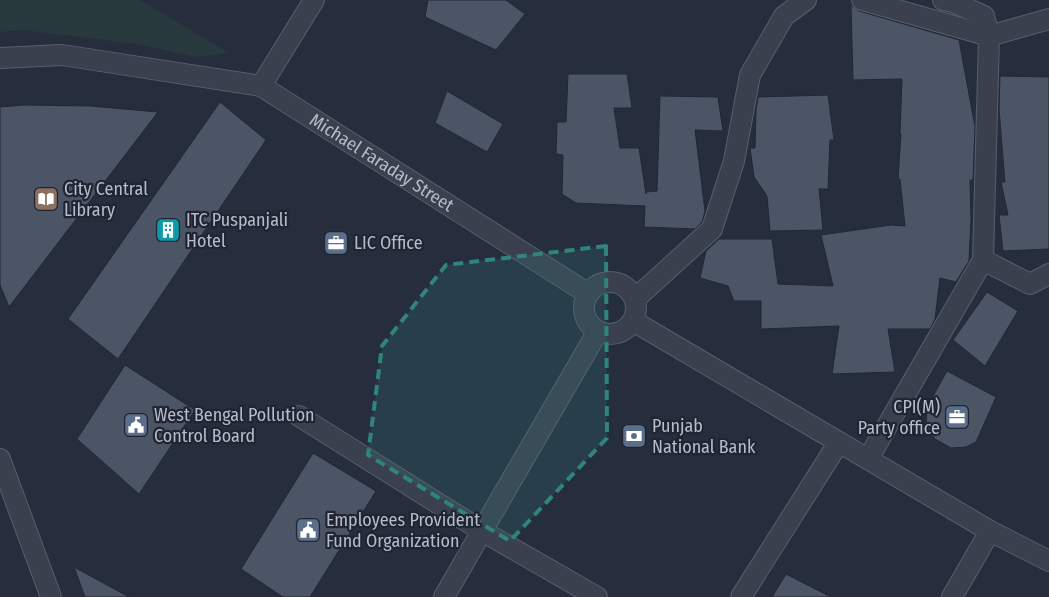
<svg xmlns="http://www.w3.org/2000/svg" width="1049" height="597" font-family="'Fira Sans Condensed',sans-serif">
  <rect width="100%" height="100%" fill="#262e3d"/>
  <polygon fill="#283a3e" points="0,0 140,0 229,53 197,57 136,44 23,30 0,32"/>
  <g fill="#4c5566" stroke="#212735">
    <polygon points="428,0 506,0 525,14 496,50 425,17"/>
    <polygon points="851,5 859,11 959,40 975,127 973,180 970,180 971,219 969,261 956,282 940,278 935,319 930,329 888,329 895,372 832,374 839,326 761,329 761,301 734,301 728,286 700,278 706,251 719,239 772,239 778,284 833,286 821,235 891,225 905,226 900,179 898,179 901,134 900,134 902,79 853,80"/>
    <polygon points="568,74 627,74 632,108 614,108 620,148 639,148 646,194 646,192 657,191 660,96 718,97 723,131 695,130 705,211 702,222 695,229 644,227 645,206 576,203 562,194 563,155 556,154 557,122 566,122"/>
    <polygon points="1000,76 1049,77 1049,249 1003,251 999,215 1008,215 1001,182 1005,182 999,109"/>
    <polygon points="447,91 503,124 487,152 435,123"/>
    <polygon points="828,95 834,140 830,140 828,189 819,189 823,230 770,231 767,196 754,177 750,148 755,148 756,110 758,97"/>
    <polygon points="220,102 266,140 118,359 68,319"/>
    <polygon points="24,105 90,106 158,112 9,307 0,285 0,107"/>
    <polygon points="987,292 1018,311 985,366 953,340"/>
    <polygon points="125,365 195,410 139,494 77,439"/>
    <polygon points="947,371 996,397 976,442 966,447 951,448 935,439 926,427 927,407"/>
    <polygon points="313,453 376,491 310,597 283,597 241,569"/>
    <polygon points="74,567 129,597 85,597"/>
    <polygon points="786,574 831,597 772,597"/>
  </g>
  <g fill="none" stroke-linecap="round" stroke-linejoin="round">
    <defs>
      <g id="minor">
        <path id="s1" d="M 314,0 L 261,86 L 587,293"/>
        <polyline points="862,0 989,36 1049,19"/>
        <polyline points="0,58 62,55 261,86"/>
        <polyline points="983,260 1030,284 1049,274"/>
        <circle cx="610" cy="308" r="26"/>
        <polyline points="635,299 712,229 734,161 750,75 784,16 806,0"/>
        <polyline points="633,321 990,531 1049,561"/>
        <polyline points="299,416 482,531 598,331"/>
        <polyline points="0,459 51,597"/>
        <polyline points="868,459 983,260 989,36 984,16 953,2 943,0"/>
        <polyline points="444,597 482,531 597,597"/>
        <polyline points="741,597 839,442"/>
        <polyline points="952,597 990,531"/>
      </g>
    </defs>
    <use href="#minor" stroke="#585e6b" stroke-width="22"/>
    <use href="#minor" stroke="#3a404e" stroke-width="20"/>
  </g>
  <path fill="#308480" fill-opacity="0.2" stroke="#308480" stroke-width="4" stroke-dasharray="10 6" stroke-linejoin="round" d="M 606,246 L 607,438 L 510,541 L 368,455 L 382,346 L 446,265 Z"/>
  <defs>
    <symbol id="library-square" viewBox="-11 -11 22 22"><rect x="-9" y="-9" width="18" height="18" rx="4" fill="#8d6e63" stroke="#1f2533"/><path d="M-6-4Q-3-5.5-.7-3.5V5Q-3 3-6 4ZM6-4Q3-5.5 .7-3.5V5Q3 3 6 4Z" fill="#fff"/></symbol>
    <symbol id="building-square" viewBox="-11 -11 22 22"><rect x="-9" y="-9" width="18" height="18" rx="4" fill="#0f9aa8" stroke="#1f2533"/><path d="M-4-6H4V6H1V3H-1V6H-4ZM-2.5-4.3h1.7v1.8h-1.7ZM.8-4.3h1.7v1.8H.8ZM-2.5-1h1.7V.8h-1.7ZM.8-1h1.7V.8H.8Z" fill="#fff"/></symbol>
    <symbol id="office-square" viewBox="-11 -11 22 22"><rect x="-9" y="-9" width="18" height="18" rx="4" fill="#5c6f8a" stroke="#1f2533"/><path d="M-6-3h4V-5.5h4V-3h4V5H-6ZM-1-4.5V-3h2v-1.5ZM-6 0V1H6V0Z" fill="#fff"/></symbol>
    <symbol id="civic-square" viewBox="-11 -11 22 22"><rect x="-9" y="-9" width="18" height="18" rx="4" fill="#5c6f8a" stroke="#1f2533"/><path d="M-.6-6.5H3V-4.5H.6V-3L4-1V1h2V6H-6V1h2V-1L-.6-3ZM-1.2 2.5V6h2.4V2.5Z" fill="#fff"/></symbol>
    <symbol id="bank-square" viewBox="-11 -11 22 22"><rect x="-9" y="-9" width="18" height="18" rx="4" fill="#5c6f8a" stroke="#1f2533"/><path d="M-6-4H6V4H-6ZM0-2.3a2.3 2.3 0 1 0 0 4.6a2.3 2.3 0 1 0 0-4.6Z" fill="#fff"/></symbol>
  </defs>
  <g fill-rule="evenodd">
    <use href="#library-square" x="32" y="185" width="28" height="28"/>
    <use href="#building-square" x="154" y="216" width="28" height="28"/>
    <use href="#office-square" x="322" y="229" width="28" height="28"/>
    <use href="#office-square" x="943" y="403" width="28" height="28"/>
    <use href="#civic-square" x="122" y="411" width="28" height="28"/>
    <use href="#bank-square" x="620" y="422" width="28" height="28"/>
    <use href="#civic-square" x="294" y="516" width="28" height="28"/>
  </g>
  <g text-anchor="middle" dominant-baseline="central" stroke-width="4.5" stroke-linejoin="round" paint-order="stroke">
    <g font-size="18" fill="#b6bcc8" stroke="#1f2533">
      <text stroke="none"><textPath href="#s1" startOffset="244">Michael Faraday Street</textPath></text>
    </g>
    <g font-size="18" fill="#b6bcc8" stroke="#1f2533" text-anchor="start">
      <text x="64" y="189">City Central<tspan x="64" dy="21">Library</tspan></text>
      <text x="186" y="220">ITC Puspanjali<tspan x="186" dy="21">Hotel</tspan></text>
      <text x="354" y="243">LIC Office</text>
      <text x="940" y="407" text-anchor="end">CPI(M)<tspan x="940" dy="21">Party office</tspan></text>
      <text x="154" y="415">West Bengal Pollution<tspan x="154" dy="21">Control Board</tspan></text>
      <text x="652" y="426">Punjab<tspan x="652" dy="21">National Bank</tspan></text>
      <text x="326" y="520">Employees Provident<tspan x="326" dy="21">Fund Organization</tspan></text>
    </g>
  </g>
</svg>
